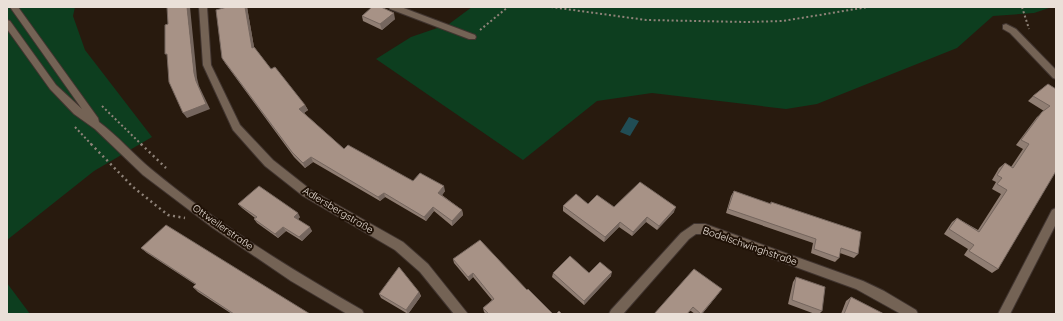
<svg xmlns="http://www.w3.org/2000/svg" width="1063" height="321" font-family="Quicksand,sans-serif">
  <rect width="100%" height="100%" fill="#281a0e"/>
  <g fill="#0d3e1f">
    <polygon points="7,7 75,7 73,16 85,50 152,137 94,171 7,240"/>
    <polygon points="472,7 1052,7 1034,13 993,16 957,48 817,104 786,109 652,93 597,101 523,160 376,59 411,37 449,24"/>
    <polygon points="7,283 30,314 7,314"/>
  </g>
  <polygon fill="#214d55" points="629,117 639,121 630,136 620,132"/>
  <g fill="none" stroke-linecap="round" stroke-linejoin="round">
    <defs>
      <g id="lane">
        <polygon points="389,7 401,7 475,35 476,37 475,39 469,39 390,9"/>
        <polygon points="1006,24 1016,29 1056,70 1056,79 1053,78 1010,33 1003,29 1003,25"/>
      </g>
      <g id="street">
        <polygon points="199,7 207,7 211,65 240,125 273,160 311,190 403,242 428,264 468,314 454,314 420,272 395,250 303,196 265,166 233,130 203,65"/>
        <polygon points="1056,208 1056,224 1010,314 998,314 1052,210"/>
        <polygon points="694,224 705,224 863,281 884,291 916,310 918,314 901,314 856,289 705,234 696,234 689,239 623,314 609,314 611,310 681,233"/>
      </g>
      <path id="secondary" d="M 10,7 L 18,7 L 98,118 L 99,122 C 118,136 133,154 151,169 C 216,223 289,268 362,310 L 364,314 L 347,314 L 291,281 L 213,228 L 143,175 L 95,129 L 74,114 L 50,89 L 7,29 L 7,20 L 10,21 L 56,85 L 82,109 Z"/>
    </defs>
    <use href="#lane" stroke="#413530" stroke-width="2"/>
    <use href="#street" stroke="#413530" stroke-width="2"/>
    <use href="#secondary" stroke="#413530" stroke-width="2"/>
    <g stroke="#8f8379" stroke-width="2" stroke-dasharray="2 2.5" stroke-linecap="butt">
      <polyline points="551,7 646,20 746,22 783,21 868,7"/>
      <polyline points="1022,7 1029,29"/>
      <polyline points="480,30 508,7"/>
      <polyline points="102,106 142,145"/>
      <polyline points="75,127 92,145"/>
    </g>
    <g stroke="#8f8379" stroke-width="2.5" stroke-dasharray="2 3.5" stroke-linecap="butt">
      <polyline points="91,144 133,187 168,215 185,218"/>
      <polyline points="141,144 166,168"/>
    </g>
    <use href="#lane" fill="#746355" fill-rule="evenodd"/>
    <use href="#street" fill="#746355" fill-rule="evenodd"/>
    <use href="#secondary" fill="#746355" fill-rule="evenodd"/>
  </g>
  <g fill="#907e73">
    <polygon points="247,7 254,47 271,69 305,105 308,110 304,113 344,149 413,181 445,191 442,195 462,210 463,215 452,226 434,211 426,221 385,197 380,201 313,162 305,168 294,157 225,63 222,58"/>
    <polygon points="362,16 395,19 382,30 363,21"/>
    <polygon points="1048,84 1055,141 998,269 992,273 964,255 968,249 944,234 952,222 957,218 978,230 1001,194 992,189 996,182 992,180 999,168 1005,163 1011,167 1023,149 1016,145 1037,117 1044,111 1028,101 1033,96"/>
    <polygon points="734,191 770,204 771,202 858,254 854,258 840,253 839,258 835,262 811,253 813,243 726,213 731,196"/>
    <polygon points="238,204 300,217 298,219 312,231 302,241 286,231 278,238 257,223 254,219 255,218 242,208"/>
    <polygon points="588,204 614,207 674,212 657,230 646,222 632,236 619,227 604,242 563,211 563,206"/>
    <polygon points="141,248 310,314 232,314 198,292 193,287 196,285 147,253"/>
    <polygon points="453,259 527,290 553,314 486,314 484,312 483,308 492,300 473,277 469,281 454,263"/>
    <polygon points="553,273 589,273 611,276 584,305 552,277"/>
    <polygon points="796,277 822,311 819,314 815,314 788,304 793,282"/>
    <polygon points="419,292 421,296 408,314 381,298 379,294"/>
    <polygon points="719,293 702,314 695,314 691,311 654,314"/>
    <polygon points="851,297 884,314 841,314 846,301"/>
  </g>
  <g fill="#75665e">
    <polygon points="187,7 190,7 197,78 199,86 210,109 187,118 183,113 196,81 194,73"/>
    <polygon points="245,7 247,7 255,53 252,48"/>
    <polygon points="394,13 395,19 382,30 380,24"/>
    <polygon points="305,105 308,110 302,114 299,109"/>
    <polygon points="311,157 313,162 305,168 303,163"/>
    <polygon points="444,186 445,191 440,198 438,193"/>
    <polygon points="384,193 385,197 380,201 378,197"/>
    <polygon points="433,207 434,211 426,221 424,217"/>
    <polygon points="676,207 674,212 657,230 659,226"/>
    <polygon points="462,210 463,215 452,226 452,221"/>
    <polygon points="298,213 300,217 296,221 294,217"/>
    <polygon points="647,217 646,222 632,236 633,232"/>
    <polygon points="620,222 619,227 604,242 605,237"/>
    <polygon points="283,227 286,231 278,238 275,234"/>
    <polygon points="310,227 312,231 302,241 299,237"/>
    <polygon points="612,272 611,276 584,305 584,301"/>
    <polygon points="473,273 473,277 469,281 468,277"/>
    <polygon points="722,289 702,314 701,314"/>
    <polygon points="419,292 421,296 408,314 406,310"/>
  </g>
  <g fill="#a79286" stroke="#75665e">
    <polygon points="167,7 187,7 194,73 196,81 206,104 183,113 169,82 167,54 165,54 165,25 168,24"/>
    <polygon points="227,7 245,7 252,48 254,47 271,69 275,67 305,105 299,109 344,149 348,145 413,181 420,173 444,186 438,193 462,210 452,221 433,207 424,217 384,193 378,197 311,157 303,163 292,152 222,58 216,10"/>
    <polygon points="372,7 381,7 394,13 380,24 362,16"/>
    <polygon points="1048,84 1056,89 1056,140 1055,141 1056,142 1056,171 998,269 969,251 974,245 949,229 957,218 979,232 1007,190 997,184 1002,178 997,175 1005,163 1013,168 1029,144 1021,140 1042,112 1050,106 1033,96"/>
    <polygon points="640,182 676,207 659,226 647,217 633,232 620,222 605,237 563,206 576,194 588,204 597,195 614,207"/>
    <polygon points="259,186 298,213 294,217 310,227 299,237 283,227 275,234 254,219 257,217 238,204"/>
    <polygon points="734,191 771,204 771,202 861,232 858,254 841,248 839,258 814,249 816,239 728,209"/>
    <polygon points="166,225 310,314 234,314 193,287 196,284 141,248"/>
    <polygon points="480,240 527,290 528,289 553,314 489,314 483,308 494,299 473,273 468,277 453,259"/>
    <polygon points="570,256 589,273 600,262 612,272 584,301 553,273"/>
    <polygon points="399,267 419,292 406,310 379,294"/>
    <polygon points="694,269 722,289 701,314 693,307 687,314 654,314"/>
    <polygon points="796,277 825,287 822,311 792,300"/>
    <polygon points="851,297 884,314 844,314"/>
    <polygon points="559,311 562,314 556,314"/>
  </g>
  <g text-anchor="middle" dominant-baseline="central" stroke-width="4" stroke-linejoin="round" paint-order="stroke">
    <g font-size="10" fill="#eae0d8" stroke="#1f1106">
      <text transform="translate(338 210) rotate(31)">Adlersbergstraße</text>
      <text transform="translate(223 227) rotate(35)">Ottweilerstraße</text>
      <text transform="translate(750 246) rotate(19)">Bodelschwinghstraße</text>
    </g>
  </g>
  <rect width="1063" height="321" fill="none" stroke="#eae0d8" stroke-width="16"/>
</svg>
